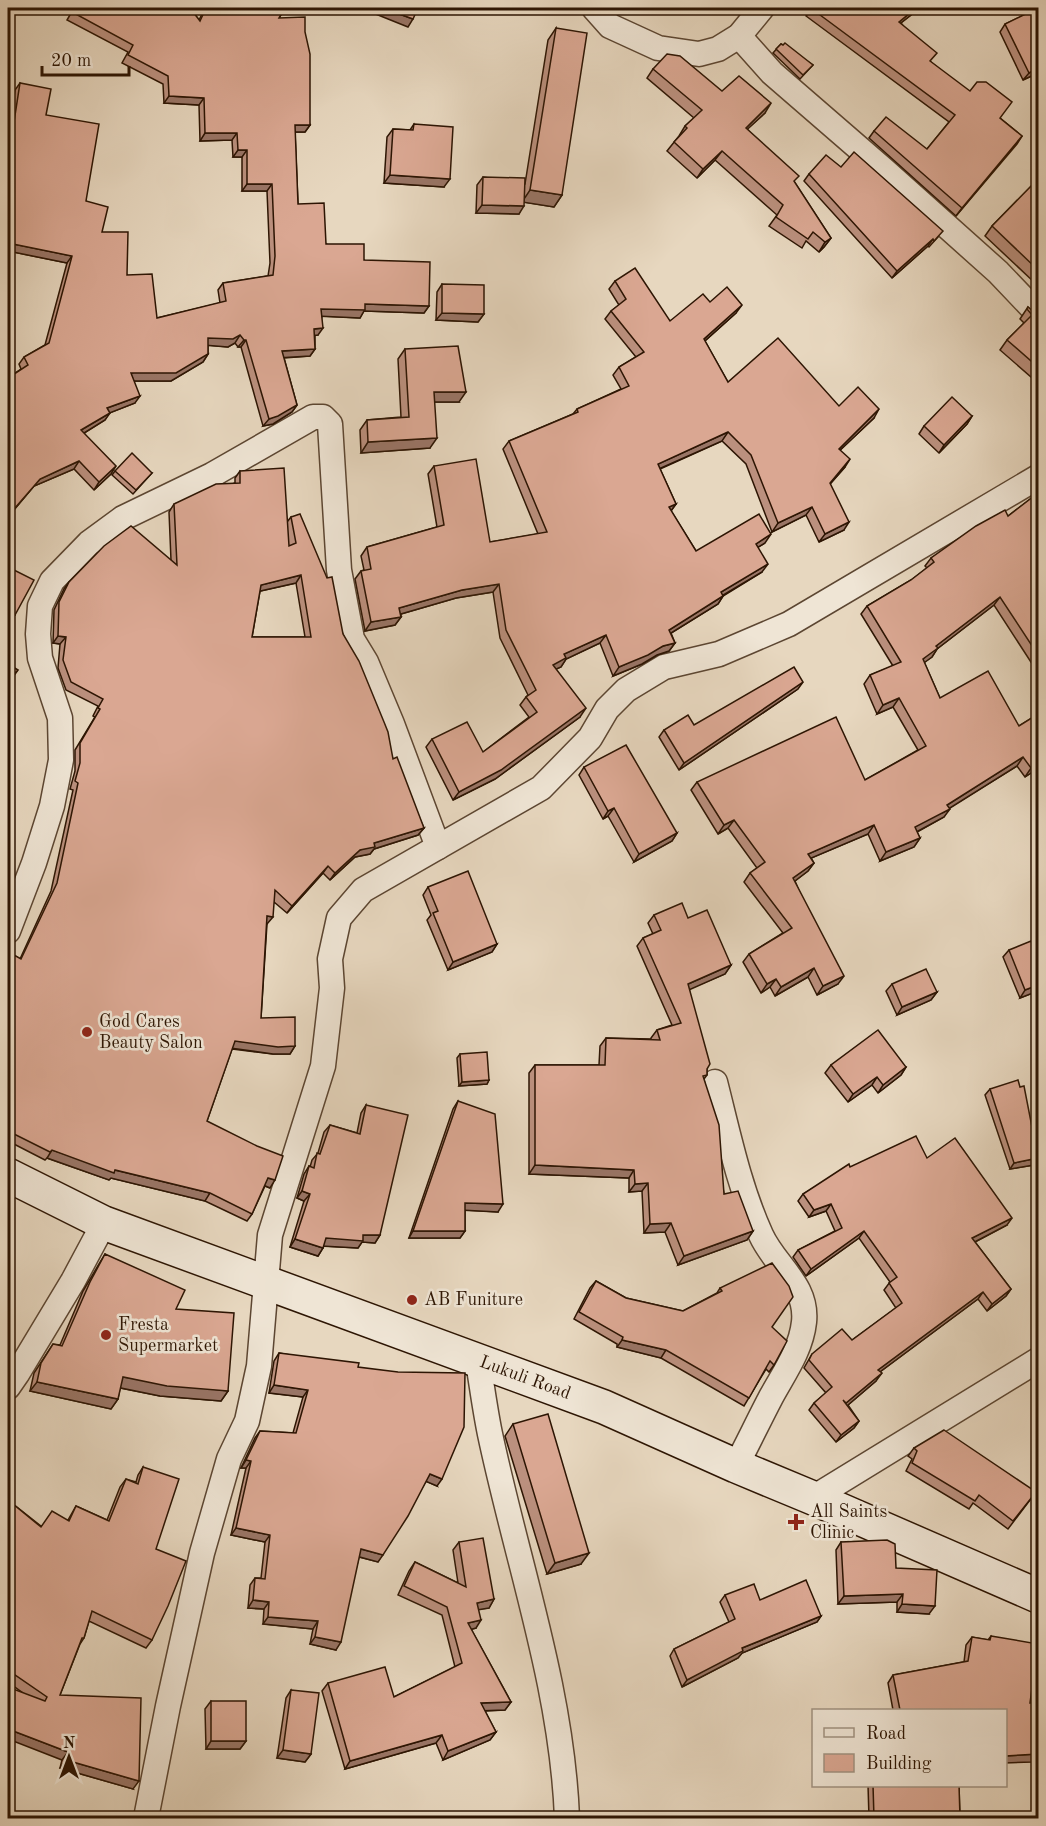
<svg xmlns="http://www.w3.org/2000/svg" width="1046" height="1826" font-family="'Old Standard TT',serif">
  <rect width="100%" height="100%" fill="#e7d7bf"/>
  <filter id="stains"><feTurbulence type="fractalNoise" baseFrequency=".00333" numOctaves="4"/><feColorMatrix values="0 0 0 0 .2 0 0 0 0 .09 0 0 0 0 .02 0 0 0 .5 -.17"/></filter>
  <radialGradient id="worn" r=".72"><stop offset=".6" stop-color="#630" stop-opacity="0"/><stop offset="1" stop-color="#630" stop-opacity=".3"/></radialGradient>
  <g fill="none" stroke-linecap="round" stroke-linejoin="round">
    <defs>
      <g id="street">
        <polyline points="594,8 610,26 658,48 699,54 718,49 739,36 762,8"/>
        <polyline points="739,36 772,73 884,170 998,272 1038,314"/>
        <polyline points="8,931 34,863 52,806 61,760 60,718 40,658 38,634 40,606 52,581 89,543 123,518 212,475 313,417 323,417 330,424 339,570 352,639 366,662 392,724 438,847"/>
        <path d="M 715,1082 C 728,1133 739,1187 761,1235 C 775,1266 808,1285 804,1322 C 801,1350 784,1373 771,1397 C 759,1420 748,1443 736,1466"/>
        <path d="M 478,1362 C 482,1386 485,1410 490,1434 C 517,1562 562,1687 567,1818"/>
        <polyline points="8,1387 17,1374 73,1281 104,1223"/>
        <polyline points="813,1498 1038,1360"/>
        <polyline points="146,1818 168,1706 202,1553 229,1459 247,1421 259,1366 270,1235 323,1066 332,988 330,959 339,918 363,890 541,788 590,738 607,709 626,690 664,667 719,654 789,624 1038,477"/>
      </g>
      <g id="secondary">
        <path id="s1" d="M 8,1175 L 104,1223 L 604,1407 L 736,1466 L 813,1498 L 1038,1596"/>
      </g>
    </defs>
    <use href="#street" stroke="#5c4632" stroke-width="27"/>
    <use href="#secondary" stroke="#2d1503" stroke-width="36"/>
    <use href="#street" stroke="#efe5d5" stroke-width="24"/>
    <use href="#secondary" stroke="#efe5d5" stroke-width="33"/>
  </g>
  <g fill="#bb907e" stroke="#2d1503" stroke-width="1.5" fill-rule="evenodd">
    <polygon points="74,8 190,8 199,20 205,8 285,8 279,18 310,125 305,132 295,132 298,204 326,244 364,260 429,306 424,313 364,311 360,318 322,316 318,335 315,335 315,349 310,356 284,358 297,405 292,412 273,424 263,426 241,347 238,347 235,343 228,347 208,345 208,354 203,362 171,381 134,381 135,403 109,413 105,420 84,433 111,474 94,490 74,469 34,486 8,517 8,378 21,369 19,364 24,357 45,345 67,263 8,251 8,137 15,90 20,83 46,115 86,201 102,232 127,275 157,318 220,303 218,290 223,283 268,276 270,263 267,191 242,191 242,157 233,157 232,140 200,141 199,105 164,103 163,84 122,63 128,52 67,20"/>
    <polygon points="813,8 920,8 901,23 931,62 1022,136 956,216 869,138 874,131 927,149 949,122 806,16"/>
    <polygon points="1018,8 1038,8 1038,73 1023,80 1000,32 1005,24 1022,16"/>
    <polygon points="556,28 562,195 554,207 524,202 519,214 476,213 477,185 483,177 525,184 548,40"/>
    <polygon points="781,44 813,65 800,79 773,53"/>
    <polygon points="653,69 722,91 765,113 747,129 795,183 831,238 824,247 819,252 806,241 802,248 769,226 777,215 715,160 697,178 667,151 679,136 685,126 694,118 647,78"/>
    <polygon points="414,124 444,187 384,183 387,137 393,129 410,130"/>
    <polygon points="809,174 938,237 929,247 928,246 892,278 804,181"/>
    <polygon points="1038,179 1038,294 1032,287 1035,283 985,236 992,226"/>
    <polygon points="615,281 670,321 710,302 736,313 705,341 728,382 839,406 874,418 840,450 845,467 830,484 844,530 819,542 806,515 772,532 746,464 722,441 660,469 676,504 671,511 696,551 765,543 758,547 762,572 723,596 718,604 671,633 675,643 669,651 657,655 642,664 613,676 600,643 566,659 561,667 556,669 580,717 495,779 453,800 426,747 432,739 483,752 529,717 520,705 526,697 528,695 500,638 493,592 456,598 401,614 401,617 395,625 365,631 355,579 361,571 364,570 361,556 367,547 437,527 428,474 434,466 490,542 538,534 503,449 509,441 573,414 577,409 621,389 613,375 619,367 636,357 605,319 611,311 619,305 609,289"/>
    <polygon points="442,284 484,314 478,322 436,320 437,292"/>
    <polygon points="1028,307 1038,316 1038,383 1000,350 1007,340 1024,323 1020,319"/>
    <polygon points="405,349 459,402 434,402 430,448 361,453 360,430 367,420 401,417 398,359"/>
    <polygon points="972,416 967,424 939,453 919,434 924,426"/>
    <polygon points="115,471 152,473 133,494 112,475"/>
    <path d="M 240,471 L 287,522 L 291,517 L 343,634 L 393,759 L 424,828 L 418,835 L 374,849 L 370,854 L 355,857 L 330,880 L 323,873 L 287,913 L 274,902 L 267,924 L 261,1018 L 295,1046 L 290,1054 L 273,1054 L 232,1049 L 207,1121 L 270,1188 L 265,1186 L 252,1214 L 247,1221 L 205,1201 L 111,1178 L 109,1180 L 47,1158 L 45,1160 L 8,1141 L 8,964 L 14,955 L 20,959 L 51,891 L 73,790 L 70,789 L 75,771 L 75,750 L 95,717 L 93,716 L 98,706 L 66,690 L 58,668 L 60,644 L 53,643 L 54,610 L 64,589 L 69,582 L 171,560 L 169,512 L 174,504 L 235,483 L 235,478 ZM 296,583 L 305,637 L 252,637 L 260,591 Z"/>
    <polygon points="1038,493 1038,673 994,605 937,649 932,657 924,662 940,698 1019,726 1038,714 1038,771 1037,769 1025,777 1017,766 949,808 944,817 917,832 920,838 914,847 880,861 868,834 811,858 814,863 808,871 795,881 838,984 817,995 808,977 775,996 770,987 761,993 743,962 749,954 783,933 744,882 750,873 757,868 728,828 718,834 691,790 697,782 865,780 918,750 893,707 877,714 864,684 870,675 893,666 861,614 867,606 911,580 927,568 925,566 931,558 1008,516"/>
    <polygon points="8,567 15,615 10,622 8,621"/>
    <polygon points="798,689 679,770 659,737 664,730 694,725"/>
    <polygon points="584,767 677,833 672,841 634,862 608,816 603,819 579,775"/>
    <polygon points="428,887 497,944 492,952 448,970 427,920 431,915 423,895"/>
    <polygon points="654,915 688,918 731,965 725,974 689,989 707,1069 707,1075 704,1079 724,1194 753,1231 747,1240 678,1265 665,1232 644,1233 642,1191 629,1192 629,1178 529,1174 529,1073 535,1065 599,1065 600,1046 606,1038 651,1039 651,1038 657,1030 672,1025 637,946 643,938 653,934 648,923"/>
    <polygon points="1009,950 1038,991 1020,998 1003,957"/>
    <polygon points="892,984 937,992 931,1000 897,1015 886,991"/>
    <polygon points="460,1054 489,1080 487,1084 459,1086 457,1058"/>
    <polygon points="831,1065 906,1067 901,1075 878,1093 872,1085 848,1102 825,1073"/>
    <polygon points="990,1089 1034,1165 1010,1169 985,1095"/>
    <polygon points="458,1101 498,1212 465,1210 465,1231 460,1238 409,1238 453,1109"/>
    <polygon points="366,1105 380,1235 375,1243 362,1242 358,1248 324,1246 318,1256 290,1247 304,1201 297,1198 304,1174 309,1166 310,1167 312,1160 318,1153 324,1132 330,1125 357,1133 361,1113"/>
    <polygon points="927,1158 1007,1225 975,1242 1011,1289 1006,1296 987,1311 978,1299 880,1372 876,1381 848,1405 859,1421 854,1428 836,1442 809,1410 814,1403 826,1393 804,1368 812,1354 852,1340 896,1308 884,1290 890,1282 859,1238 806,1276 793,1257 798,1250 835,1231 826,1211 809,1217 798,1201 803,1194 850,1167"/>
    <polygon points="105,1254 176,1309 228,1391 221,1401 160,1396 120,1388 118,1399 111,1409 30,1391 34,1373 53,1344 60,1345 83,1291 99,1264"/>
    <polygon points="596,1281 626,1298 683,1311 717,1293 720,1288 772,1327 774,1365 769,1372 766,1369 744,1406 661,1358 617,1347 617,1344 574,1319 590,1288"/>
    <polygon points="279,1353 358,1367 437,1486 426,1481 378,1562 359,1557 336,1650 310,1644 313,1629 263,1624 264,1609 248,1608 250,1585 255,1578 261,1578 265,1542 231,1535 246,1468 241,1468 255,1438 260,1431 293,1433 303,1397 269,1393 274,1361"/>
    <polygon points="513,1424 581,1564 547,1574 505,1436"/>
    <polygon points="914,1448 1036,1492 1008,1529 973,1503 969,1509 906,1471 912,1459 908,1456"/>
    <polygon points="143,1467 156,1549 152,1640 146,1648 89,1621 84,1638 80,1644 60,1695 133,1789 60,1768 62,1760 23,1693 8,1682 8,1500 41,1526 68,1520 76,1506 107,1520 120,1487 126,1479 136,1482 138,1475"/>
    <polygon points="459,1542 494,1599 489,1608 478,1609 476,1628 471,1629 511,1702 505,1710 485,1711 496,1732 490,1740 443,1760 436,1743 345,1769 322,1691 328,1683 394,1697 455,1667 442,1615 398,1595 409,1571 415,1562 458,1583 453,1550"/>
    <polygon points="841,1542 896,1568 929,1614 897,1612 897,1602 838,1604 836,1550"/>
    <polygon points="725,1595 760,1600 821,1616 817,1622 742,1653 738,1658 682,1687 670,1656 674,1649 729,1622 720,1602"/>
    <polygon points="991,1636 1030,1703 1038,1703 1038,1818 1033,1815 1032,1762 1005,1710 893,1710 888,1683 893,1675 964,1662 966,1645 972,1637 988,1640"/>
    <polygon points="291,1690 311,1754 305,1762 277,1758 286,1698"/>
    <polygon points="211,1701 246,1741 240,1749 206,1749 205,1709"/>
    <polygon points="868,1785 959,1785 960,1818 869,1818"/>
  </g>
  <g fill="#997566" stroke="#2d1503" stroke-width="1.5">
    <polygon points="364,8 383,8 413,19 408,27 363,9"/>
    <polygon points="916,8 920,8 893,29 899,22"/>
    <polygon points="1038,68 1038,73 1023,80 1029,73"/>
    <polygon points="169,96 204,98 199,105 164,103"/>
    <polygon points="771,103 765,113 739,137 746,128"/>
    <polygon points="295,125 310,125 305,132 290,132"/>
    <polygon points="205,133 237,133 232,140 200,141"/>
    <polygon points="1022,136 1017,144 956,216 962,208"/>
    <polygon points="238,150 247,150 242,157 233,157"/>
    <polygon points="722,151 715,160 697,178 703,169"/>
    <polygon points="390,175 450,179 444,187 384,183"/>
    <polygon points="8,183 12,184 8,191"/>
    <polygon points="247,184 272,184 267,191 242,191"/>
    <polygon points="530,190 562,195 554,207 522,202"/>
    <polygon points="482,205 524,206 519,214 476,213"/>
    <polygon points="831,238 824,247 819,252 825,242"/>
    <polygon points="933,239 928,246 892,278 897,271"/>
    <polygon points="8,243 72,256 67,263 8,251"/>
    <polygon points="365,304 429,306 424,313 364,311 360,318 316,316 321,309"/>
    <polygon points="742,305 736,313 698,347 704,339"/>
    <polygon points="442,313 484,314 478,322 436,320"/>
    <polygon points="323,328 318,335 309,336 314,329"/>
    <polygon points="240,335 235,343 228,347 203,345 208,338"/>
    <polygon points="244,340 246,340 241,347 238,347"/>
    <polygon points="315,349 310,356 277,358 282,351"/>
    <polygon points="208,354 203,362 171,381 126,381 131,373"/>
    <polygon points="434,392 466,392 459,402 426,402"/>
    <polygon points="140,396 135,403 102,416 107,408"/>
    <polygon points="297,405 292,412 273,424 263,426 269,419"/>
    <polygon points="879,409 874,418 833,457 839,449"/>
    <polygon points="110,413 105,420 76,438 81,430"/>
    <polygon points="972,416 967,424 939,453 944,445"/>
    <polygon points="728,432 722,441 652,472 658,464"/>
    <polygon points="437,438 430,448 361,453 368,442"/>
    <polygon points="850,459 845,467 824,491 830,483"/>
    <polygon points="79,461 74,469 34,486 8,517 8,516 40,479"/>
    <polygon points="116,466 111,474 94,490 99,482"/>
    <polygon points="676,504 670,512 669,507"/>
    <polygon points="812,507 806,515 772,532 778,523"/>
    <polygon points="849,522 844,530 819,542 825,534"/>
    <polygon points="771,534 765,543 750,552 756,544"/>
    <polygon points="768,564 762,572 715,600 721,592"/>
    <polygon points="301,575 296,583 256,592 261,585"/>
    <polygon points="499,584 493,592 456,598 394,616 399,608 462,590"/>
    <polygon points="723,596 718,604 663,638 669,630"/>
    <polygon points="1000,597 994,605 937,649 932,657 917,668 923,659 936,646"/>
    <polygon points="401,617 395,625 365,631 371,622"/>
    <polygon points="606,635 600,643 566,659 561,667 547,673 553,665 564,654"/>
    <polygon points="58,636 66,637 60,644 53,643"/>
    <polygon points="675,643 669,651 657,655 642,664 613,676 619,667 663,646"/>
    <polygon points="18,670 13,677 8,682 8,680"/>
    <polygon points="803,682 798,689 679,770 684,763"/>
    <polygon points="899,698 893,707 877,714 883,705"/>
    <polygon points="586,708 580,717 495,779 453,800 459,792"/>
    <polygon points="1023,757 1017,766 942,813 950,809 944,817 909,836 915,827 947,805"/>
    <polygon points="1038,764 1038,768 1037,769 1025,777 1031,768"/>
    <polygon points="614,808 608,816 603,819 608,811"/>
    <polygon points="734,820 728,828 718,834 724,825"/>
    <polygon points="874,825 868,834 802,862 808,854"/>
    <polygon points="424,828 418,835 374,849 370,854 355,857 330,880 335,873 360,850 374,843"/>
    <polygon points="677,833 672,841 634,862 639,854"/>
    <polygon points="920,838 914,847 880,861 886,852"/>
    <polygon points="814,863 808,871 787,887 793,878"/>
    <polygon points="328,866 323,873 287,913 292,906"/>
    <polygon points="267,916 273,917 267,924 262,924"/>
    <polygon points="497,944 492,952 448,970 453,962"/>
    <polygon points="731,965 725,974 682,993 688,984"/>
    <polygon points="814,968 808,977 775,996 781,987"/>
    <polygon points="844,976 838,984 817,995 823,986"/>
    <polygon points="776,979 770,987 761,993 767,984"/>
    <polygon points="1038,985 1038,991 1020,998 1025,990"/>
    <polygon points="937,992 931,1000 897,1015 902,1007"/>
    <polygon points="235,1041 295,1046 290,1054 273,1054 230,1048"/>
    <polygon points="906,1067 901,1075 878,1093 883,1085"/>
    <polygon points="877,1077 872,1085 848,1102 853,1094"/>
    <polygon points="489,1080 487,1084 459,1086 462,1082"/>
    <polygon points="52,1150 115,1170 210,1193 205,1201 111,1178 109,1180 47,1158"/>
    <polygon points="1038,1158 1034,1165 1010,1169 1014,1163"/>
    <polygon points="535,1165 634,1170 629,1178 529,1174"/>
    <polygon points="268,1178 275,1180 270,1188 263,1185"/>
    <polygon points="648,1183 642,1191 629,1192 635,1184"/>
    <polygon points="302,1191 310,1194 304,1201 297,1198"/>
    <polygon points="465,1203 503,1204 498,1212 460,1210"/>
    <polygon points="831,1204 826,1211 809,1217 814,1210"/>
    <polygon points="1012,1218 1007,1225 967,1246 972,1238"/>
    <polygon points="671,1223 665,1232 644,1233 650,1224"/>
    <polygon points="413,1231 465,1231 460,1238 409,1238"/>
    <polygon points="753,1231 747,1240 678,1265 684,1256"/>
    <polygon points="864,1231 859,1238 806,1276 811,1269"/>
    <polygon points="363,1235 380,1235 375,1243 362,1242 358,1248 321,1246 326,1238"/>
    <polygon points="295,1239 323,1248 318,1256 290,1247"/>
    <polygon points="1011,1289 1006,1296 987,1311 992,1304"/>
    <polygon points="983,1292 978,1299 873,1377 878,1370"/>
    <polygon points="622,1340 666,1350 661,1358 617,1347"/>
    <polygon points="882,1373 876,1381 841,1411 846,1403"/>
    <polygon points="123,1377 228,1391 221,1401 160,1396 116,1387"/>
    <polygon points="37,1382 118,1399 111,1409 30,1391"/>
    <polygon points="274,1385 308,1390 303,1397 269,1393"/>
    <polygon points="859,1421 854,1428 836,1442 841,1435"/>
    <polygon points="246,1460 251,1461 246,1468 241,1468"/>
    <polygon points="430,1474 442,1479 437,1486 425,1481"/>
    <polygon points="236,1528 270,1535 265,1542 231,1535"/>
    <polygon points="361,1549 383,1555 378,1562 356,1556"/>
    <polygon points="589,1553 581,1564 547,1574 555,1563"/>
    <polygon points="903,1594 897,1602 838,1604 844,1596"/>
    <polygon points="494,1599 489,1608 471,1611 477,1603"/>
    <polygon points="253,1600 269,1602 264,1609 248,1608"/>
    <polygon points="902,1604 935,1606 929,1614 897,1612"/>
    <polygon points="821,1616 817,1622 742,1653 738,1658 682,1687 687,1680 742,1648"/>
    <polygon points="268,1617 318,1621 313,1629 263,1624"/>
    <polygon points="481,1620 476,1628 462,1632 468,1623"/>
    <polygon points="315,1637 341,1642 336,1650 310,1644"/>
    <polygon points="511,1702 505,1710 476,1711 481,1703"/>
    <polygon points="8,1729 68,1752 62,1760 8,1739"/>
    <polygon points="496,1732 490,1740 443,1760 448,1751"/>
    <polygon points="442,1735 436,1743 345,1769 350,1761"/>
    <polygon points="211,1741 246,1741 240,1749 206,1749"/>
    <polygon points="283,1750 311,1754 305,1762 277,1758"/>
    <polygon points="1038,1754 1032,1762 1005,1763 1005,1756"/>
    <polygon points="66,1760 139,1781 133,1789 60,1768"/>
  </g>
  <g fill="#daa792" stroke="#2d1503" stroke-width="1.5" fill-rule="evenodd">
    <polygon points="75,8 190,8 200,21 206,8 285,8 279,18 305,17 305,32 310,54 310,125 295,125 298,204 324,203 326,244 364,244 364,260 430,262 429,306 365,304 365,310 321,309 323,328 314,329 315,349 282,351 297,405 278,416 269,419 246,340 244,340 240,335 233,339 208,338 208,354 176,373 131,373 140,396 107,408 110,413 81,430 116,466 99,482 79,461 40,479 8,516 8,445 11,442 8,438 8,378 28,365 24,357 49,343 72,256 8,243 8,208 12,184 8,183 8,161 20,83 51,89 46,115 99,124 86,201 108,207 102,232 128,232 127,275 152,274 157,318 226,301 223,283 273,275 275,256 272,184 247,184 247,150 238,150 237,133 205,133 204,98 169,96 168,76 128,55 133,45 72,12"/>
    <polygon points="383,8 418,8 413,19"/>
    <polygon points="813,8 916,8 899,22 937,53 930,61 970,91 977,82 986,82 1012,102 1000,118 1022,136 962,208 874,131 886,117 927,149 955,115 812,9"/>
    <polygon points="1027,8 1038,8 1038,68 1029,73 1005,24 1030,12"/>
    <polygon points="556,28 587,33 562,195 530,190"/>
    <polygon points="785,43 813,65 803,75 776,49 781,44 783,45"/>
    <polygon points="667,54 680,56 722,91 739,76 771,103 746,128 799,176 794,181 831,238 825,242 813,232 808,239 776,217 783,205 722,151 703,169 674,142 687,128 685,126 702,110 653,69"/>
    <polygon points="414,124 453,127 450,179 390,175 393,129 413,130"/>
    <polygon points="854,152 943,231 934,241 933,239 897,271 809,174 826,155 841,167"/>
    <polygon points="483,177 525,178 524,206 482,205"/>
    <polygon points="1038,179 1038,270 992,226"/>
    <polygon points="635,268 670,321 703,294 710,302 727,287 742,305 704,339 728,382 778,338 839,406 858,387 879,409 839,449 850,459 830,483 849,522 825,534 812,507 778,523 751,455 728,432 658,464 676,504 669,507 696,551 759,514 771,534 756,544 768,564 721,592 723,596 669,630 675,643 663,646 648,655 619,667 606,635 564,654 566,658 553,665 586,708 501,770 459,792 432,739 467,722 483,752 537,712 526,697 536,690 506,630 499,584 462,590 399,608 401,617 371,622 361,571 371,569 367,547 444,525 434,466 476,459 490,542 547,532 509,441 578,412 577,409 629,386 619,367 644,352 611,311 626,299 615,281"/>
    <polygon points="442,284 484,285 484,314 442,313"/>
    <polygon points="1028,307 1038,316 1038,367 1007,340 1032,315 1027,309"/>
    <polygon points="458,346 466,392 434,392 437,438 368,442 367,420 409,417 405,349"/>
    <polygon points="952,397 972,416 944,445 924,426"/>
    <polygon points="132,453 152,473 136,490 115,471"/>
    <path d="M 284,468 L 289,546 L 296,543 L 291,517 L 300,514 L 327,578 L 332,577 L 343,634 L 359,661 L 384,722 L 388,732 L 393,759 L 397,757 L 424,828 L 374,843 L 375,847 L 360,850 L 335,873 L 328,866 L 292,906 L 275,890 L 273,917 L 267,916 L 261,1018 L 295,1017 L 295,1046 L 278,1047 L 235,1041 L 207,1121 L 257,1146 L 283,1156 L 275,1180 L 268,1178 L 252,1214 L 210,1193 L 115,1170 L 114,1173 L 52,1150 L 50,1152 L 8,1131 L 8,966 L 14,955 L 21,959 L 57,883 L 78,783 L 75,781 L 80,763 L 80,743 L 100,709 L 98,708 L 103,699 L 71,682 L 63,660 L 66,637 L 58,636 L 59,602 L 69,582 L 104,546 L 131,526 L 177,565 L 174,504 L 216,484 L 240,483 L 240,471 ZM 301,575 L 311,637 L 252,637 L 261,585 Z"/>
    <polygon points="1038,493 1038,655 1000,597 936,646 938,648 923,659 940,698 988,671 1019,726 1038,714 1038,764 1031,768 1023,757 947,805 950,809 915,827 920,838 886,852 874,825 808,854 814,863 793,878 844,976 823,986 814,968 781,987 776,979 767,984 749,954 792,928 750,873 765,862 734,820 724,825 697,782 836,717 865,780 926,746 899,698 883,705 870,675 901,662 867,606 911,580 934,562 931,558 976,526 1005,510 1008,516"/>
    <polygon points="8,567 34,580 15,615 8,611 8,613"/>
    <polygon points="8,664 18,670 8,680"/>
    <polygon points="794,667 803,682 684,763 664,730 688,715 694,725"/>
    <polygon points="626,745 677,833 639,854 614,808 608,811 584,767"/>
    <polygon points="8,797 11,800 8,804"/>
    <polygon points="468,871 497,944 453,962 433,913 438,911 428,887"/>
    <polygon points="682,903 688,918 707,910 731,965 688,984 710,1064 707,1069 707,1075 703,1076 719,1125 724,1194 738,1191 753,1231 684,1256 671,1223 650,1224 648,1183 635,1184 634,1170 535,1165 535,1065 605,1065 606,1038 660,1040 657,1030 681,1023 643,938 661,930 654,915"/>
    <polygon points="1031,941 1038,960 1038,985 1025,990 1009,950"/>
    <polygon points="926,969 937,992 902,1007 892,984"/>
    <polygon points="878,1030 906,1067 883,1085 877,1077 853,1094 831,1065"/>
    <polygon points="487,1052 489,1080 462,1082 460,1054"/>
    <polygon points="1018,1080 1020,1087 1024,1086 1038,1158 1014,1163 990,1089"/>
    <polygon points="458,1101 495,1114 503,1204 465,1203 465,1231 413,1231"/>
    <polygon points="366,1105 408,1115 380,1235 363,1235 363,1241 326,1238 323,1248 295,1239 310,1194 302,1191 309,1166 314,1168 317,1153 320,1154 330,1125 360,1134"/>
    <polygon points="916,1136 927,1158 955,1138 1012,1218 972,1238 1011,1289 992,1304 983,1292 878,1370 882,1373 846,1403 843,1400 859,1421 841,1435 814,1403 832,1387 809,1360 812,1354 842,1329 852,1340 902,1303 889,1283 897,1277 864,1231 811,1269 798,1250 842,1228 831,1204 814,1210 803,1194 849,1164 850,1167"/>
    <polygon points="105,1254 185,1290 176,1309 234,1313 228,1391 167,1386 123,1377 118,1399 37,1382 41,1363 53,1344 62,1346 90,1282"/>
    <polygon points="772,1263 789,1286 793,1297 772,1327 787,1341 774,1365 770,1361 749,1398 666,1350 622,1340 623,1337 579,1312 596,1281 626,1298 683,1311 722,1291 720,1288"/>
    <polygon points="279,1353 359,1363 358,1367 398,1372 465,1373 464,1427 442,1479 430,1474 408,1516 383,1555 361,1549 341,1642 315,1637 318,1621 268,1617 269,1602 253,1600 255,1578 265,1579 270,1535 236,1528 251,1461 246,1460 260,1431 296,1433 308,1390 274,1385"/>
    <polygon points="548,1414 589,1553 555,1563 513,1424"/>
    <polygon points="944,1430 1036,1492 1013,1521 979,1495 975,1501 912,1463 917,1451 914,1448"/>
    <polygon points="143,1467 179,1479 156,1549 186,1561 168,1606 152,1640 92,1611 84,1638 82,1638 60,1695 141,1698 139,1781 66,1760 68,1752 8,1729 8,1687 45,1701 47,1697 8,1670 8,1500 41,1527 52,1511 69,1521 76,1506 109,1521 126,1479 138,1484"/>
    <polygon points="483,1538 494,1599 477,1603 481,1620 468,1623 511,1702 481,1703 496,1732 448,1751 442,1735 350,1761 328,1683 385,1667 394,1697 462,1663 447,1607 404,1586 415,1562 466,1587 459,1542"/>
    <polygon points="887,1540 895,1544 896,1568 937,1570 935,1606 902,1604 903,1594 844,1596 841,1542"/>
    <polygon points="806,1580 821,1616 742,1648 743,1651 687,1680 674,1649 735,1619 725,1595 754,1584 760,1600"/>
    <polygon points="991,1636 1038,1644 1030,1703 1038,1703 1038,1818 967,1818 1038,1815 1038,1754 1005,1756 1005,1710 900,1710 893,1675 968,1661 972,1637 990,1640"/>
    <polygon points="291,1690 319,1693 311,1754 283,1750"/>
    <rect x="211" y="1701" width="35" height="40"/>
    <polygon points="873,1785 959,1785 960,1818 874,1818"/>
  </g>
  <g fill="#8f2418" stroke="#efe5d5" stroke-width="2">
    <circle cx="87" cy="1032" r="6"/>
    <circle cx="412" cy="1300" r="6"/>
    <circle cx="106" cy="1335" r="6"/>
    <path d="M793 1513h6v6h6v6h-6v6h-6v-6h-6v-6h6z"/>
  </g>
  <g text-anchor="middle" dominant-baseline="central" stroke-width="5" stroke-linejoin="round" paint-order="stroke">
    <g font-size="18" fill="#2d1503" stroke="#efe5d5" text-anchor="start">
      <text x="99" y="1022">God Cares<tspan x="99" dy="21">Beauty Salon</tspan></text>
      <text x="424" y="1300">AB Funiture</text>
      <text x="118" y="1325">Fresta<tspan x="118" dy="21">Supermarket</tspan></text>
      <text x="810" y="1512">All Saints<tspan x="810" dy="21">Clinic</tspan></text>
    </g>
    <g font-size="18" fill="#2d1503" stroke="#efe5d5">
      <text stroke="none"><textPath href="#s1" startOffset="556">Lukuli Road</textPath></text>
    </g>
  </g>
  <rect width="1046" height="1826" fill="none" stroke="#e7d7bf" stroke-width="30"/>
  <rect x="9" y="9" width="1028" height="1808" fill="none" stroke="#2d1503" stroke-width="3"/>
  <rect x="15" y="15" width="1016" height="1796" fill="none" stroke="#2d1503" stroke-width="1.5"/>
  <rect x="812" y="1709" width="195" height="78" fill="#efe5d5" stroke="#a19281" stroke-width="1.5"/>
  <rect x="824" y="1728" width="30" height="9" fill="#efe5d5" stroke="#a19281" stroke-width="1.5"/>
  <text x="866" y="1739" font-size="18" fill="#2d1503">Road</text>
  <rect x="824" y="1754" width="30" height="18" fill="#daa792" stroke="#a19281" stroke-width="1.5"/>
  <text x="866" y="1769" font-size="18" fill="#2d1503">Building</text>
  <g transform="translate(69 1757)" stroke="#efe5d5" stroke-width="4.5" paint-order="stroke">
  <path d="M0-4.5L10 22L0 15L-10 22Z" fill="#2d1503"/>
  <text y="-9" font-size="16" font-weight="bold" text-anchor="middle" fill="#2d1503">N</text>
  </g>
  <path d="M42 66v9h87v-9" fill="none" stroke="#2d1503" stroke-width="3"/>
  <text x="51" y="66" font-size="18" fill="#2d1503" stroke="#efe5d5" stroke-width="4.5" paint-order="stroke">20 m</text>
  <rect width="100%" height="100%" filter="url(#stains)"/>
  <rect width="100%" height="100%" fill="url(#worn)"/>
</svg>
